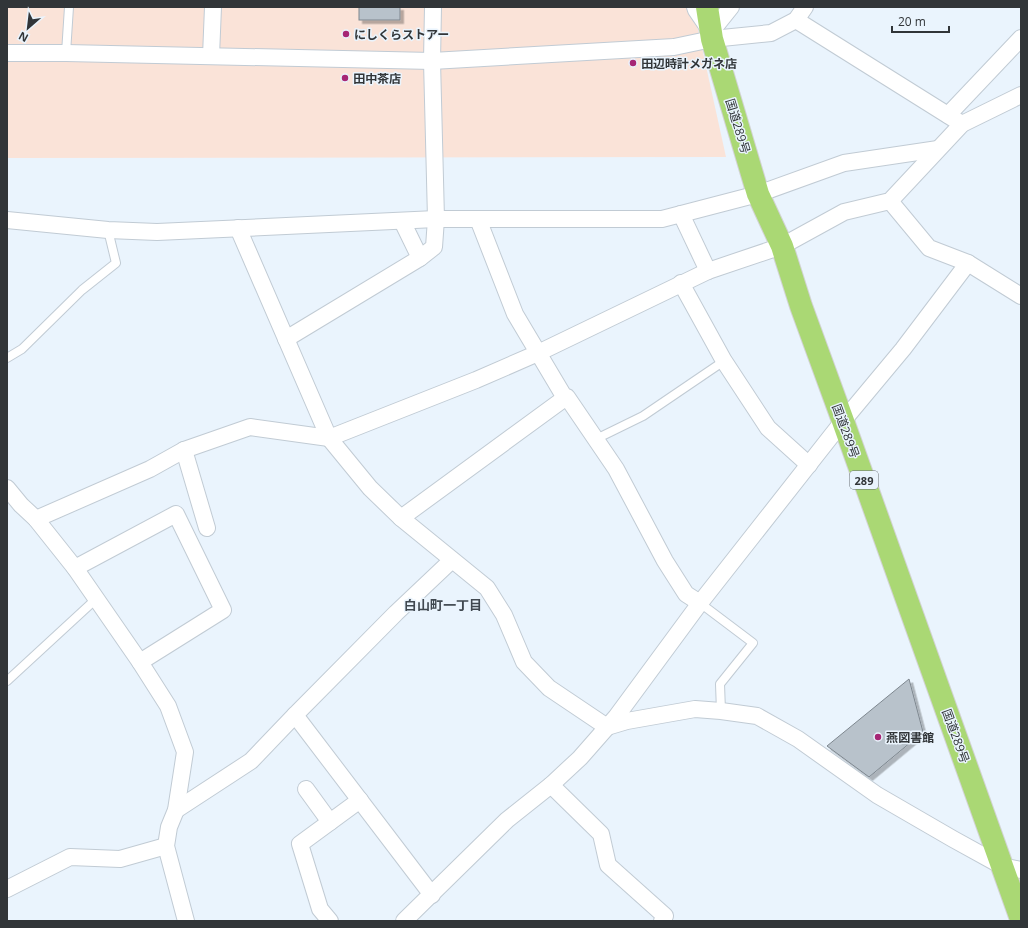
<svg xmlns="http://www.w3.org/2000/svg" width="1028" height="928" font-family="'Open Sans','Noto Sans JP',sans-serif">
  <defs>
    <filter id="shadow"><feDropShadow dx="3.5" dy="3.5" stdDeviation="0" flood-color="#0004"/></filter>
  </defs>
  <rect width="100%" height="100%" fill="#eaf4fd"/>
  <polygon fill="#fae3d8" points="7,7 693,7 726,157 7,158"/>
  <g fill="#b8c2cb" stroke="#7e878f" filter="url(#shadow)">
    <rect x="359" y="7" width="41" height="13"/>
    <polygon points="909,679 923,732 869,777 827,746"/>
  </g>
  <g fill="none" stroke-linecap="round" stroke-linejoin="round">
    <defs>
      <g id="service">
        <polyline points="66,53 69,7"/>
        <polyline points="7,358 22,349 82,290 116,263 108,230"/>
        <polyline points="596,439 643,416 724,361"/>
        <polyline points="700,603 753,643 720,684 721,711"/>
        <polyline points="7,681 96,599"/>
      </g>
      <g id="minor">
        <polyline points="695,7 696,10 711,32 731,7"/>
        <polyline points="796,20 962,124"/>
        <polyline points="7,53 66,53 432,61 674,47 712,39 771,33 796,20 805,7"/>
        <polyline points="211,56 213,7"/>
        <polyline points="948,115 1021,38"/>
        <polyline points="890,201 929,248 968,263 1021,296"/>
        <polyline points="681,214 708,271"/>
        <polyline points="478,219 515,314 565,398 567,397 616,469 665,561 686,594 700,603"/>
        <polyline points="7,220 108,230 157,232 436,219 662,219 758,194 844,163 938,149"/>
        <polyline points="238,228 329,438 370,488 401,518 487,588 504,615 524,662 549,688 607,727"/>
        <polyline points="420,258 434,247 436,219 432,61 433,7"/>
        <polyline points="681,283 724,361 768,428 809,465"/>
        <polyline points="286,339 420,258 402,221"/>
        <polyline points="184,450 207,528"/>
        <polyline points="7,488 21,505 36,519 75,568 140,662 168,706 185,752 176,810 169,827 166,846 186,921"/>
        <polyline points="401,518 565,398"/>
        <polyline points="36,519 150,469 184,450 250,427 329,438 476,380 538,353 708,271 782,246 844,212 890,201 962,124 1021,95"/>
        <polyline points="75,568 176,514 223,610 140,662"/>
        <polyline points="295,715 432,895"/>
        <polyline points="607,727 627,721 695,709 721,711 757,716 798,739 877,795 953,839 1002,866 1021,870"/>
        <polyline points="551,785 601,834 608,865 665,916 662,921"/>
        <polyline points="306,789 330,822"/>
        <polyline points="176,810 251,761 295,715 396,613 452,560"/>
        <polyline points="7,889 70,857 120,859 166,846"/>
        <polyline points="330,921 320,909 300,844 360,800"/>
        <polyline points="404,921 507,820 551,785 580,758 616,717 700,603 843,421 903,349 968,263"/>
      </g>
      <polyline id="trunk" points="707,7 712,39 758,194 782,246 801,306 843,421 1021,919"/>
    </defs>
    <use href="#service" stroke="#c1cbd4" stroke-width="10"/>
    <use href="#minor" stroke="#c1cbd4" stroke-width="18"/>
    <use href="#trunk" stroke="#d2d3d3" stroke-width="24"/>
    <use href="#service" stroke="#fff" stroke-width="8"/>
    <use href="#minor" stroke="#fff" stroke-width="16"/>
    <use href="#trunk" stroke="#aad874" stroke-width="22"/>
  </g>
  <g fill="#a62675" stroke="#eaf4fd" stroke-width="1.5">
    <circle cx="346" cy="34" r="4"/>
    <circle cx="633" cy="63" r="4"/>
    <circle cx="345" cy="78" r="4"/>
    <circle cx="878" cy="737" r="4"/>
  </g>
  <g text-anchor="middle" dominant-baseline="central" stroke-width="3" stroke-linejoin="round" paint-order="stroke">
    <rect fill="#eaf4fd" stroke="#686e73" stroke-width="1" x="850" y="471" width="28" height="18" rx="3"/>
    <g font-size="11" font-weight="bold" fill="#313538">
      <text x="864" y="480">289</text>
    </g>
    <g font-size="12" font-weight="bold" fill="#313538" stroke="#eaf4fd" text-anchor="start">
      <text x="354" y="34">にしくらストアー</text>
      <text x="641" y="63">田辺時計メガネ店</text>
      <text x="353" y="78">田中茶店</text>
      <text x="886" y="737">燕図書館</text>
    </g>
    <g font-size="12" fill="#313538" stroke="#eaf4fd">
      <text transform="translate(738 126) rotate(73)">国道289号</text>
      <text transform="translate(846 431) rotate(70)">国道289号</text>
      <text transform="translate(956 736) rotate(70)">国道289号</text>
    </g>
    <g font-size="13" font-weight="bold" fill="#404850" stroke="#eaf4fd">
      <text x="443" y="605">白山町一丁目</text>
    </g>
  </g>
  <rect width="1028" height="928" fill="none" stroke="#313538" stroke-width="16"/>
  <g transform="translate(28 28) rotate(208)" stroke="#eaf4fd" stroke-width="3" paint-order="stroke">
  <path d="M0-3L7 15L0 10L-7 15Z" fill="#313538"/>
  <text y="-6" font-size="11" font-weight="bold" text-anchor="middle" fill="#313538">N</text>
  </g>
  <path d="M892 26v6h57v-6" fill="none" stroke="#313538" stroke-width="2"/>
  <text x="898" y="26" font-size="12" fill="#313538" stroke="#eaf4fd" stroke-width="3" paint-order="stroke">20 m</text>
</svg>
